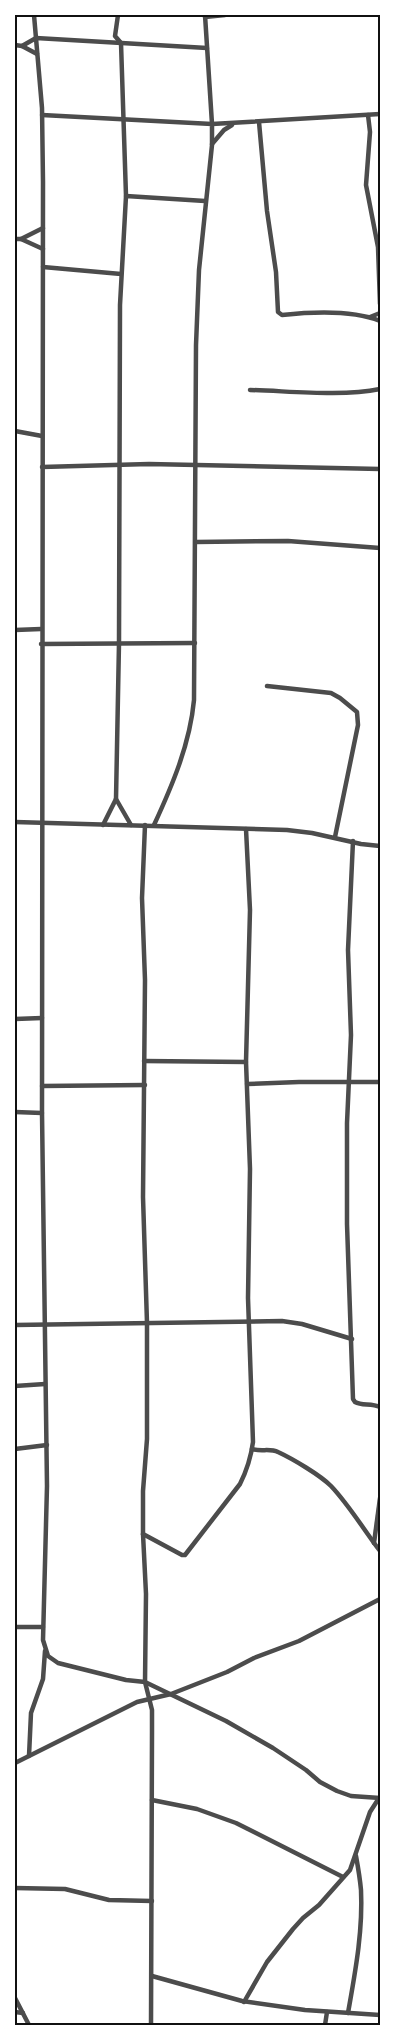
<svg xmlns="http://www.w3.org/2000/svg" width="395" height="2040" font-family="'Nunito Sans',sans-serif">
  <rect width="100%" height="100%" fill="#fff"/>
  <g fill="none" stroke-linecap="round" stroke-linejoin="round">
    <g stroke="#4c4c4c" stroke-width="4.5">
      <polyline points="34,15 42,108 43,182 42,1113 47,1486 43,1640 48,1656 58,1663 126,1680 145,1682 226,1721 273,1748 306,1770 320,1782 337,1791 351,1796 380,1798"/>
      <polyline points="118,15 115,36 121,43 126,196"/>
      <polyline points="205,15 212,124 380,114"/>
      <polyline points="205,17 225,15"/>
      <polyline points="15,45 22,46 37,54"/>
      <polyline points="22,46 36,38 207,48"/>
      <path d="M 42,115 L 212,124 L 212,145 L 199,270 L 196,345 L 194,700 C 190,744 172,786 154,825"/>
      <polyline points="368,115 370,132 366,185 378,247 380,304"/>
      <path d="M 259,122 L 267,211 L 276,272 L 278,312 L 282,315 C 310,312 353,310 380,321"/>
      <polyline points="212,144 224,130 232,125"/>
      <polyline points="15,239 21,239 43,249"/>
      <polyline points="21,239 43,228"/>
      <polyline points="43,267 121,274"/>
      <polyline points="370,317 380,313"/>
      <path d="M 250,390 C 290,391 342,397 380,389"/>
      <polyline points="15,431 42,436"/>
      <polyline points="42,467 149,464 380,469"/>
      <polyline points="196,542 288,541 380,548"/>
      <polyline points="15,630 41,629"/>
      <polyline points="41,644 195,643"/>
      <polyline points="267,686 331,693 340,698 357,712 358,725 335,837"/>
      <polyline points="116,799 131,825"/>
      <polyline points="15,822 287,830 312,833 361,844 380,846"/>
      <polyline points="103,825 116,799 119,643 120,305 126,196 205,201"/>
      <polyline points="145,825 142,898 145,980 143,1197 147,1323 147,1439 143,1491 143,1534 146,1594 145,1682 152,1710 152,1732 151,2025"/>
      <path d="M 353,841 L 348,950 L 351,1035 L 347,1123 L 347,1224 L 353,1399 L 355,1402 C 362,1406 371,1403 380,1407"/>
      <polyline points="15,1019 42,1018"/>
      <polyline points="144,1061 246,1062"/>
      <polyline points="247,1084 299,1082 380,1082"/>
      <polyline points="42,1086 145,1085"/>
      <polyline points="15,1112 42,1113"/>
      <polyline points="15,1325 282,1321 302,1324 352,1339"/>
      <polyline points="15,1386 45,1384"/>
      <polyline points="15,1449 47,1445"/>
      <path d="M 252,1449 C 261,1452 270,1448 278,1452 C 293,1459 320,1475 331,1486 C 349,1505 364,1530 380,1551"/>
      <path d="M 143,1534 L 182,1555 L 185,1555 L 240,1484 C 247,1470 251,1457 253,1442 L 248,1298 L 250,1169 L 246,1062 L 250,910 L 246,829"/>
      <polyline points="374,1543 380,1498"/>
      <polyline points="15,1627 43,1627"/>
      <polyline points="29,1756 31,1713 43,1679 45,1651"/>
      <polyline points="15,1763 137,1702 171,1694 227,1672 254,1658 299,1641 380,1599"/>
      <polyline points="152,1800 197,1809 236,1823 343,1877"/>
      <polyline points="15,1888 65,1889 109,1900 152,1901"/>
      <polyline points="152,1976 242,2001 305,2010 380,2015"/>
      <polyline points="15,1998 29,2025"/>
      <polyline points="244,2002 267,1962 293,1929 303,1918 319,1905 350,1870 370,1812 379,1798"/>
      <polyline points="15,2012 23,2013"/>
      <path d="M 348,2013 C 355,1973 363,1932 361,1890 C 360,1879 358,1867 356,1856"/>
      <polyline points="325,2025 327,2012"/>
    </g>
  </g>
  <rect width="395" height="2040" fill="none" stroke="#ffffff" stroke-width="32"/>
  <rect x="16" y="16" width="363" height="2008" fill="none" stroke="#111" stroke-width="2"/>
</svg>
